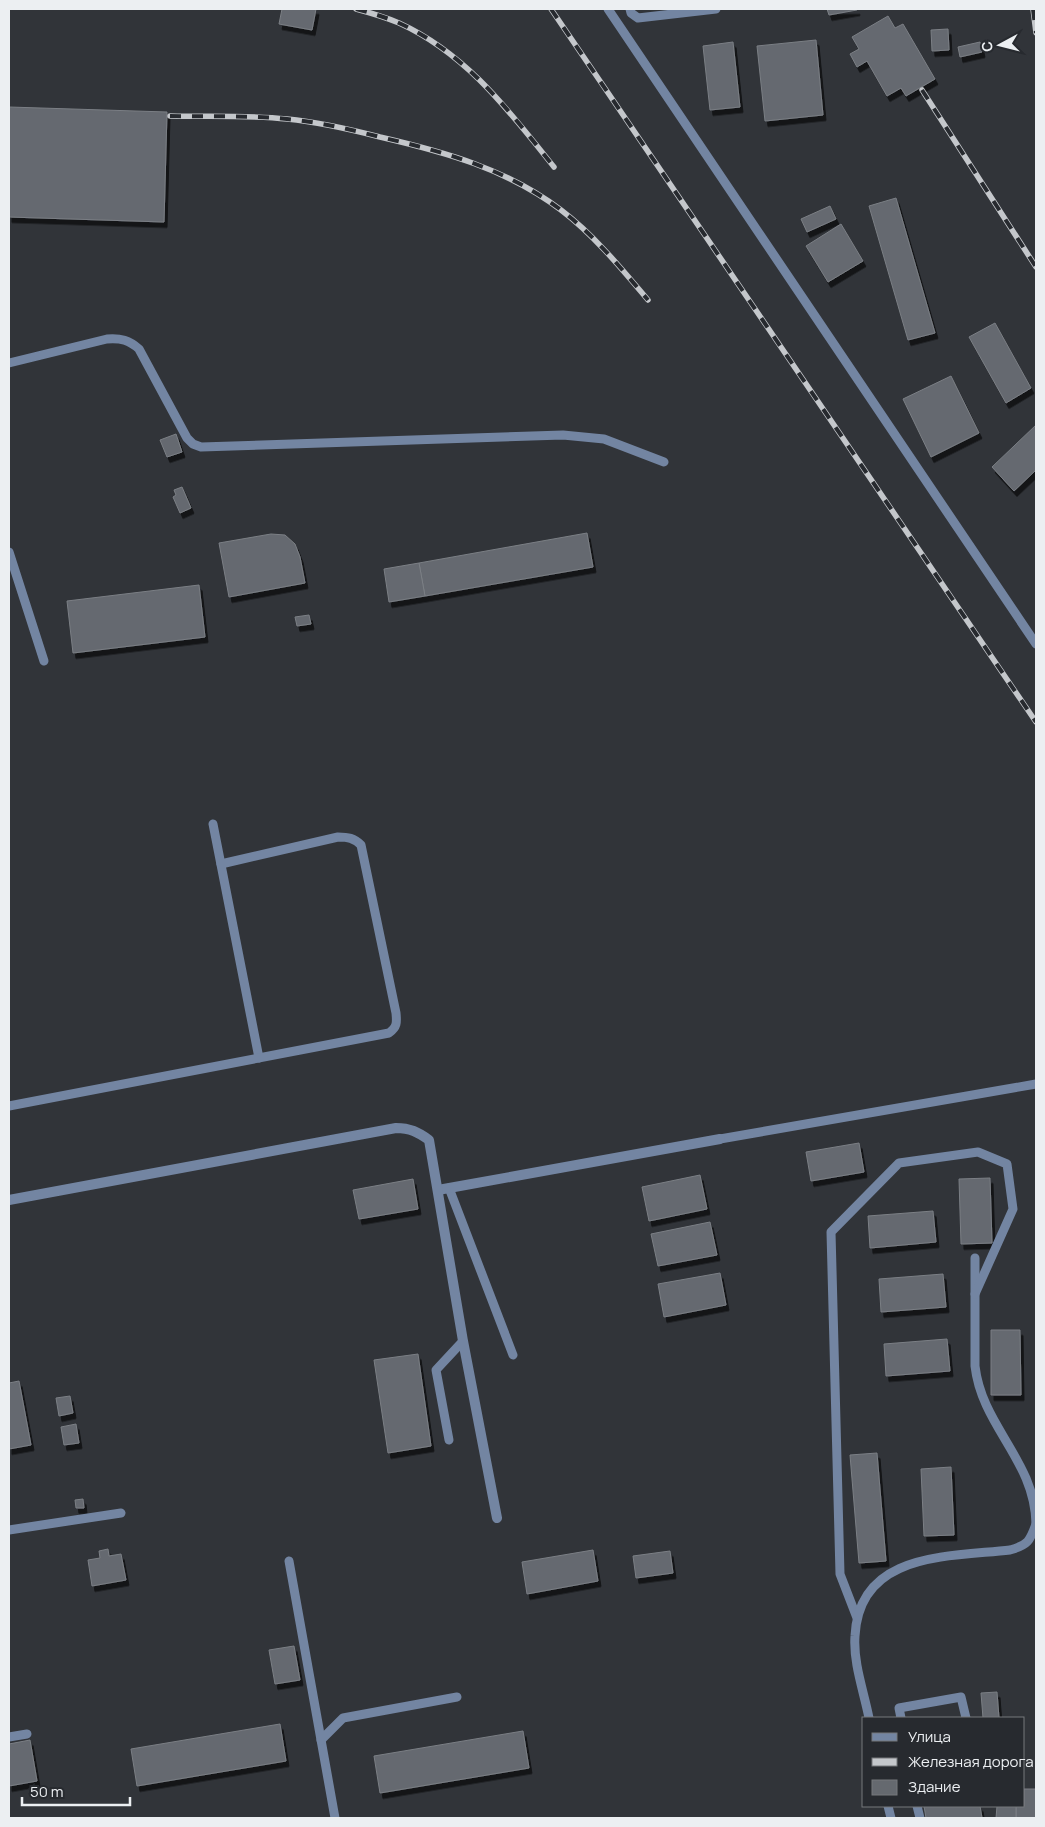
<svg xmlns="http://www.w3.org/2000/svg" width="1045" height="1827" font-family="Manrope,sans-serif">
  <defs>
    <filter id="shadow"><feDropShadow dx="3" dy="5.5" stdDeviation="0" flood-color="#0009"/></filter>
  </defs>
  <rect width="100%" height="100%" fill="#313439"/>
  <g fill="#65696f" stroke="#7b7f85" filter="url(#shadow)">
    <polygon points="282,9 316,9 312,30 279,24"/>
    <polygon points="827,9 857,9 857,10 829,15"/>
    <polygon points="888,16 895,28 903,24 935,79 906,96 901,88 887,96 867,61 857,67 850,54 859,49 852,37"/>
    <polygon points="948,29 949,50 932,51 931,30"/>
    <polygon points="816,40 823,115 765,121 757,46"/>
    <polygon points="733,42 740,107 710,110 703,46"/>
    <polygon points="980,42 982,52 960,57 958,47"/>
    <polygon points="9,107 167,112 164,222 9,217"/>
    <polygon points="896,198 935,333 908,340 869,206"/>
    <polygon points="830,206 836,219 807,232 801,219"/>
    <polygon points="841,224 863,261 828,282 806,246"/>
    <polygon points="995,323 1031,388 1006,403 969,337"/>
    <polygon points="951,376 979,433 931,457 903,399"/>
    <polygon points="1036,425 1036,470 1014,491 992,467"/>
    <polygon points="176,434 182,452 167,457 160,440"/>
    <polygon points="182,487 191,508 180,513 173,497 176,495 174,490"/>
    <polygon points="587,533 593,567 425,596 419,563"/>
    <polygon points="271,534 285,535 295,544 300,557 305,583 229,597 219,543"/>
    <polygon points="419,563 425,596 389,602 384,569"/>
    <polygon points="199,585 205,637 73,653 67,601"/>
    <polygon points="309,615 311,624 297,626 295,617"/>
    <polygon points="859,1143 864,1172 811,1181 806,1152"/>
    <polygon points="700,1175 707,1209 649,1221 642,1187"/>
    <polygon points="990,1178 992,1243 961,1244 959,1179"/>
    <polygon points="413,1179 418,1209 359,1219 353,1190"/>
    <polygon points="933,1211 936,1242 870,1248 868,1216"/>
    <polygon points="710,1222 717,1255 658,1266 651,1234"/>
    <polygon points="720,1273 726,1305 664,1317 658,1284"/>
    <polygon points="943,1274 946,1307 881,1312 879,1279"/>
    <polygon points="991,1330 1020,1330 1021,1395 991,1395"/>
    <polygon points="947,1339 950,1371 886,1376 884,1344"/>
    <polygon points="418,1354 431,1446 388,1453 374,1360"/>
    <polygon points="19,1381 31,1445 9,1449 9,1383"/>
    <polygon points="70,1396 73,1413 59,1416 56,1398"/>
    <polygon points="76,1424 79,1443 64,1445 61,1427"/>
    <polygon points="877,1453 886,1561 859,1563 850,1455"/>
    <polygon points="951,1467 954,1535 924,1536 921,1469"/>
    <polygon points="83,1499 84,1508 76,1508 75,1500"/>
    <polygon points="108,1549 109,1556 121,1554 126,1580 92,1586 88,1560 100,1558 99,1551"/>
    <polygon points="593,1550 598,1581 527,1594 522,1562"/>
    <polygon points="670,1551 673,1573 636,1578 633,1556"/>
    <polygon points="294,1646 300,1680 275,1684 269,1650"/>
    <polygon points="997,1692 999,1718 983,1718 981,1693"/>
    <polygon points="280,1724 286,1761 137,1786 131,1749"/>
    <polygon points="523,1731 529,1768 380,1793 374,1756"/>
    <polygon points="30,1740 37,1781 9,1786 9,1744"/>
    <polygon points="1024,1789 1036,1789 1036,1818 1016,1818 1016,1806 1024,1806"/>
    <polygon points="924,1806 980,1806 982,1818 926,1818"/>
    <polygon points="997,1806 1016,1806 1016,1818 996,1818"/>
  </g>
  <g fill="none" stroke-linecap="round" stroke-linejoin="round">
    <g stroke="#7385a2" stroke-width="9">
      <polyline points="608,9 1036,644"/>
      <polyline points="630,9 631,13 638,18 716,9"/>
      <path d="M 9,363 L 107,339 C 121,338 129,340 139,349 L 187,438 L 193,444 L 201,447 L 563,435 L 604,439 L 664,462"/>
      <polyline points="9,552 44,661"/>
      <polyline points="213,824 259,1058"/>
      <path d="M 9,1106 L 389,1033 C 397,1027 397,1023 396,1013 L 361,845 C 354,838 348,837 338,837 L 221,864"/>
      <polyline points="720,1139 1036,1084"/>
      <polyline points="449,1188 513,1355"/>
      <path d="M 975,1258 L 975,1366 C 982,1427 1035,1460 1036,1524"/>
      <polyline points="449,1440 436,1370 463,1341"/>
      <polyline points="9,1530 121,1513"/>
      <polyline points="289,1561 335,1818"/>
      <polyline points="857,1618 840,1574 831,1232 899,1163 978,1152 1007,1164 1013,1209 975,1294"/>
      <path d="M 869,1718 C 864,1692 853,1663 855,1636 C 859,1552 948,1557 1010,1550 C 1028,1545 1030,1541 1036,1524"/>
      <polyline points="901,1718 899,1708 961,1697 966,1718"/>
      <polyline points="9,1737 27,1734"/>
      <polyline points="321,1740 343,1718 457,1697"/>
      <polyline points="888,1806 891,1818"/>
      <polyline points="917,1806 920,1818"/>
    </g>
    <g stroke="#7385a2" stroke-width="10">
      <polyline points="438,1190 720,1139"/>
      <path d="M 9,1200 L 396,1128 C 410,1128 418,1132 429,1140 L 463,1341 L 497,1518"/>
    </g>
    <defs>
      <g id="rail">
        <path d="M 356,9 C 371,13 385,17 399,23 C 467,54 509,111 554,167"/>
        <polyline points="551,9 1036,722"/>
        <polyline points="1033,9 1036,33"/>
        <polyline points="922,90 1036,267"/>
        <path d="M 170,116 C 209,117 248,115 287,119 C 318,122 349,129 380,137 C 445,152 507,169 561,210 C 594,235 621,268 648,300"/>
      </g>
    </defs>
    <use href="#rail" stroke="#c4c7cb" stroke-width="5.5"/>
    <use href="#rail" stroke="#272a2f" stroke-width="4" stroke-dasharray="11" stroke-linecap="butt"/>
  </g>
  <rect width="1045" height="1827" fill="none" stroke="#eceff2" stroke-width="20"/>
  <rect x="862" y="1717" width="162" height="90" fill="#272a2f" stroke="#76797d"/>
  <rect x="872" y="1733" width="25" height="8" fill="#7385a2" stroke="#76797d"/>
  <text x="908" y="1742" font-size="15" fill="#eceff2">Улица</text>
  <rect x="872" y="1758" width="25" height="8" fill="#c4c7cb" stroke="#76797d"/>
  <text x="908" y="1767" font-size="15" fill="#eceff2">Железная дорога</text>
  <rect x="872" y="1780" width="25" height="15" fill="#65696f" stroke="#76797d"/>
  <text x="908" y="1792" font-size="15" fill="#eceff2">Здание</text>
  <g transform="translate(1000 45) rotate(263)" stroke="#272a2f" stroke-width="4" paint-order="stroke">
  <path d="M0-4L9 19L0 12L-9 19Z" fill="#eceff2"/>
  <text y="-8" font-size="14" font-weight="bold" text-anchor="middle" fill="#eceff2">С</text>
  </g>
  <path d="M22 1797v8h108v-8" fill="none" stroke="#eceff2" stroke-width="2.5"/>
  <text x="30" y="1797" font-size="15" fill="#eceff2" stroke="#272a2f" stroke-width="4" paint-order="stroke">50 m</text>
</svg>
